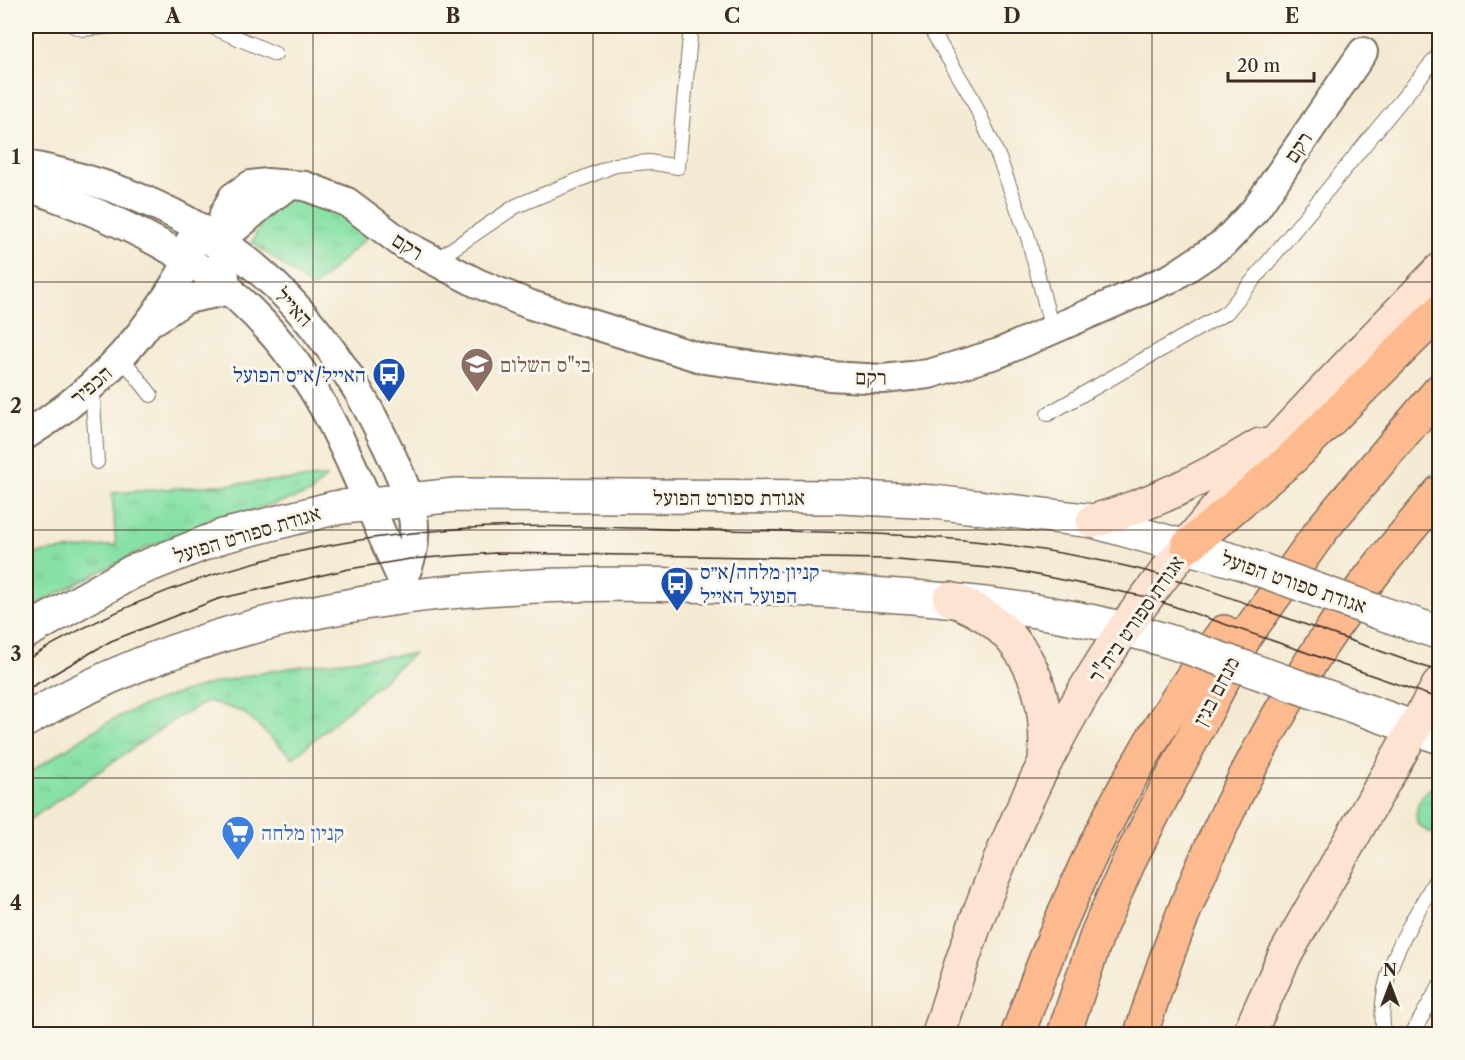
<svg xmlns="http://www.w3.org/2000/svg" width="1465" height="1060" font-family="'Libre Caslon Text','Frank Ruhl Libre',serif">
  <defs>
    <pattern id="grass-tufts" width="24" height="20" patternUnits="userSpaceOnUse" patternTransform="scale(1.5)"><rect width="24" height="20" fill="#87e1a6"/><path d="M3 7l-1-3M5 7V3M7 7l1-3M15 17l-1-3M17 17v-4M19 17l1-3" fill="none" stroke="#75c18e"/></pattern>
  </defs>
  <rect width="100%" height="100%" fill="#fbf7ec"/>
  <filter id="ink" filterUnits="userSpaceOnUse"><feTurbulence type="fractalNoise" baseFrequency=".0167" numOctaves="2"/><feDisplacementMap in="SourceGraphic" scale="12" xChannelSelector="R" yChannelSelector="G"/><feConvolveMatrix kernelMatrix="1 2 1 2 8 2 1 2 1" color-interpolation-filters="sRGB"/></filter>
  <filter id="wash" filterUnits="userSpaceOnUse"><feTurbulence type="fractalNoise" baseFrequency=".008" numOctaves="4" result="noise"/><feDisplacementMap in="SourceGraphic" scale="24" xChannelSelector="R" yChannelSelector="G"/><feGaussianBlur stdDeviation="1.35" result="paint"/><feColorMatrix in="noise" values="0 0 0 0 0 0 0 0 0 0 0 0 0 0 0 0 0 1.4 0 .05"/><feComposite in="paint" operator="in"/></filter>
  <g filter="url(#wash)">
    <rect width="100%" height="100%" fill="#f4ead3"/>
    <g fill="url(#grass-tufts)" stroke="#618662" stroke-width="1.5">
      <polygon points="289,196 319,200 369,235 313,288 252,242 262,221"/>
      <polygon points="326,477 311,493 200,526 144,549 26,610 26,554 116,545 112,493"/>
      <path d="M 413,654 L 293,758 L 243,712 L 208,701 L 178,717 L 26,822 L 26,775 C 57,756 99,724 131,711 C 221,673 317,662 413,654 Z"/>
      <path d="M 1439,784 L 1440,784 L 1439,834 L 1428,832 L 1417,823 C 1414,805 1422,790 1439,784 Z"/>
    </g>
  </g>
  <g filter="url(#ink)">
    <g fill="none" stroke-linecap="round" stroke-linejoin="round">
      <defs>
        <g id="service">
          <polyline points="74,26 83,29 114,26"/>
          <polyline points="210,26 275,54"/>
          <polyline points="929,26 972,98 999,158 1028,237 1052,330"/>
          <polyline points="433,262 516,206 615,165 649,162 678,167 691,26"/>
          <polyline points="122,358 151,395"/>
          <polyline points="92,388 97,462"/>
          <polyline points="1048,414 1227,312 1440,53"/>
          <path d="M 1384,1034 C 1374,974 1412,923 1440,872"/>
          <polyline points="1412,1034 1440,985"/>
        </g>
        <g id="minor">
          <path d="M 26,165 C 200,198 312,286 387,446 C 408,491 428,531 402,580"/>
          <path d="M 26,186 C 157,233 253,280 324,408 C 356,466 378,530 407,590"/>
          <path d="M 212,242 C 242,230 261,199 292,185"/>
          <polyline points="226,285 220,239 224,214 233,197 251,185 267,183 305,186 347,202 403,244 477,283 531,305 704,359 829,376 883,379 929,374 999,353 1173,277 1224,243 1255,210 1363,52"/>
          <polyline points="156,319 186,299 231,290"/>
          <path d="M 26,435 C 85,398 130,354 168,295 C 178,278 192,261 190,241"/>
        </g>
        <g id="tertiary">
          <polyline points="1378,612 1440,633"/>
          <polyline points="26,632 132,572 223,536 334,508 456,495 842,497 934,502 1093,521 1239,562"/>
          <polyline points="1367,711 1440,737"/>
          <path d="M 26,720 C 266,580 539,575 808,590 C 939,598 1058,605 1184,646"/>
        </g>
        <g id="secondary">
          <path d="M 1093,521 C 1153,504 1206,478 1260,445"/>
          <path d="M 950,599 C 1023,624 1051,686 1045,761"/>
          <path d="M 939,1034 C 981,891 1041,749 1126,626 C 1217,496 1330,384 1440,270"/>
          <polyline points="1249,1034 1284,957 1440,683"/>
        </g>
        <g id="motorway">
          <polyline points="1188,546 1292,458 1440,311"/>
          <path d="M 1018,1034 C 1068,890 1132,755 1224,632"/>
          <polyline points="1064,1034 1098,932 1131,857 1246,635 1324,527 1440,390"/>
          <path d="M 1141,1034 C 1183,897 1244,764 1323,643 C 1358,590 1399,541 1440,492"/>
        </g>
      </defs>
      <use href="#service" stroke="#7c6d5d" stroke-width="16"/>
      <use href="#minor" stroke="#7c6d5d" stroke-width="32"/>
      <use href="#tertiary" stroke="#7c6d5d" stroke-width="36"/>
      <use href="#secondary" stroke="#7c6d5d" stroke-width="36"/>
      <use href="#motorway" stroke="#7c6d5d" stroke-width="36"/>
      <use href="#service" stroke="#fff" stroke-width="14"/>
      <use href="#minor" stroke="#fff" stroke-width="28"/>
      <use href="#tertiary" stroke="#fff" stroke-width="33"/>
      <use href="#secondary" stroke="#fee3d2" stroke-width="33"/>
      <use href="#motorway" stroke="#fcba8e" stroke-width="33"/>
      <g stroke="#3b2a1e" stroke-width="1.5">
        <path d="M 26,660 C 156,581 304,540 456,529 C 543,523 632,529 720,530 C 864,532 993,534 1134,568 C 1180,579 1223,595 1267,611 C 1324,631 1382,652 1440,672"/>
        <polyline points="26,690 111,641 218,599 349,569 410,559 495,553 886,559 1012,570 1147,597 1440,699"/>
      </g>
      <defs>
        <g id="tertiary-bridge">
          <polyline points="1239,562 1378,612"/>
          <polyline points="1184,646 1367,711"/>
        </g>
      </defs>
      <use href="#tertiary-bridge" stroke="#7c6d5d" stroke-width="36" stroke-linecap="butt"/>
      <use href="#tertiary-bridge" stroke="#fff" stroke-width="33"/>
    </g>
  </g>
  <path fill="none" stroke="#3b2a1e" stroke-width="1.5" stroke-opacity="0.55" d="M 313,26 L 313,1034M 593,26 L 593,1034M 872,26 L 872,1034M 1152,26 L 1152,1034M 26,282 L 1440,282M 26,530 L 1440,530M 26,778 L 1440,778"/>
  <defs>
    <symbol id="school-pin" viewBox="-11 -11 22 30"><path d="M0 17L-7.5 6A9.5 9.5 0 1 1 7.5 6Z" fill="#8d6e63" stroke="#fbf7ec"/><path d="M0-5L7-2L0 1L-7-2ZM-4 1L0 2.5L4 1V4Q0 6-4 4Z" fill="#fff"/></symbol>
    <symbol id="bus-pin" viewBox="-11 -11 22 30"><path d="M0 17L-7.5 6A9.5 9.5 0 1 1 7.5 6Z" fill="#1a4fb4" stroke="#fbf7ec"/><path d="M-5-6H5V4H4V6H2V4H-2V6H-4V4H-5ZM-3.5-4V0h7V-4ZM-3.5 1.2v1.5H-2V1.2ZM2 1.2v1.5H3.5V1.2Z" fill="#fff"/></symbol>
    <symbol id="supermarket-pin" viewBox="-11 -11 22 30"><path d="M0 17L-7.5 6A9.5 9.5 0 1 1 7.5 6Z" fill="#3f7fe0" stroke="#fbf7ec"/><path d="M-6-5.5h2.5l.6 2H6L4.5 2H-2.5L-4.4-4H-6ZM-1.5 3.2a1.3 1.3 0 1 0 .1 0ZM3 3.2a1.3 1.3 0 1 0 .1 0Z" fill="#fff"/></symbol>
  </defs>
  <g fill-rule="evenodd">
    <use href="#school-pin" x="458" y="345" width="38" height="52"/>
    <use href="#bus-pin" x="370" y="355" width="38" height="52"/>
    <use href="#bus-pin" x="658" y="564" width="38" height="52"/>
    <use href="#supermarket-pin" x="219" y="813" width="38" height="52"/>
  </g>
  <g text-anchor="middle" dominant-baseline="central" stroke-width="6" stroke-linejoin="round" paint-order="stroke">
    <g font-size="21" fill="#3b2a1e" stroke="#fbf7ec">
      <text transform="translate(1298 147) rotate(-56)">רקם</text>
      <text transform="translate(408 246) rotate(33)">רקם</text>
      <text transform="translate(294 307) rotate(47)">האייל</text>
      <text transform="translate(871 377) rotate(1)">רקם</text>
      <text transform="translate(91 385) rotate(-41)">הכפיר</text>
      <text x="729" y="497">אגודת ספורט הפועל</text>
      <text transform="translate(247 534) rotate(-17)">אגודת ספורט הפועל</text>
      <text transform="translate(1294 582) rotate(19)">אגודת ספורט הפועל</text>
      <text transform="translate(1136 619) rotate(-55)">אגודת ספורט בית"ר</text>
      <text transform="translate(1216 691) rotate(-62)">מנחם בגין</text>
    </g>
    <g font-size="21" fill="#785e54" stroke="#fbf7ec" text-anchor="start">
      <text x="500" y="364">בי"ס השלום</text>
    </g>
    <g font-size="21" fill="#164399" stroke="#fbf7ec" text-anchor="end">
      <text x="366" y="374">האייל/א״ס הפועל</text>
      <text x="700" y="571" text-anchor="start">קניון מלחה/א״ס<tspan x="700" dy="24">הפועל האייל</tspan></text>
    </g>
    <g font-size="21" fill="#366cbe" stroke="#fbf7ec" text-anchor="start">
      <text x="261" y="832">קניון מלחה</text>
    </g>
  </g>
  <rect width="1465" height="1060" fill="none" stroke="#fbf7ec" stroke-width="66"/>
  <g transform="translate(1390 985)" stroke="#fbf7ec" stroke-width="4.5" paint-order="stroke">
  <path d="M0-4.5L10 22L0 15L-10 22Z" fill="#3b2a1e"/>
  <text y="-9" font-size="16" font-weight="bold" text-anchor="middle" fill="#3b2a1e">N</text>
  </g>
  <path d="M1228 72v9h86v-9" fill="none" stroke="#3b2a1e" stroke-width="3"/>
  <text x="1237" y="72" font-size="18" fill="#3b2a1e" stroke="#fbf7ec" stroke-width="4.5" paint-order="stroke">20 m</text>
  <rect x="33" y="33" width="1399" height="994" fill="none" stroke="#3b2a1e" stroke-width="2"/>
  <g font-size="20" text-anchor="middle" font-weight="bold" fill="#3b2a1e">
    <text x="173" y="23">A</text>
    <text x="453" y="23">B</text>
    <text x="732" y="23">C</text>
    <text x="1012" y="23">D</text>
    <text x="1292" y="23">E</text>
    <text x="16" y="164">1</text>
    <text x="16" y="413">2</text>
    <text x="16" y="661">3</text>
    <text x="16" y="910">4</text>
  </g>
</svg>
